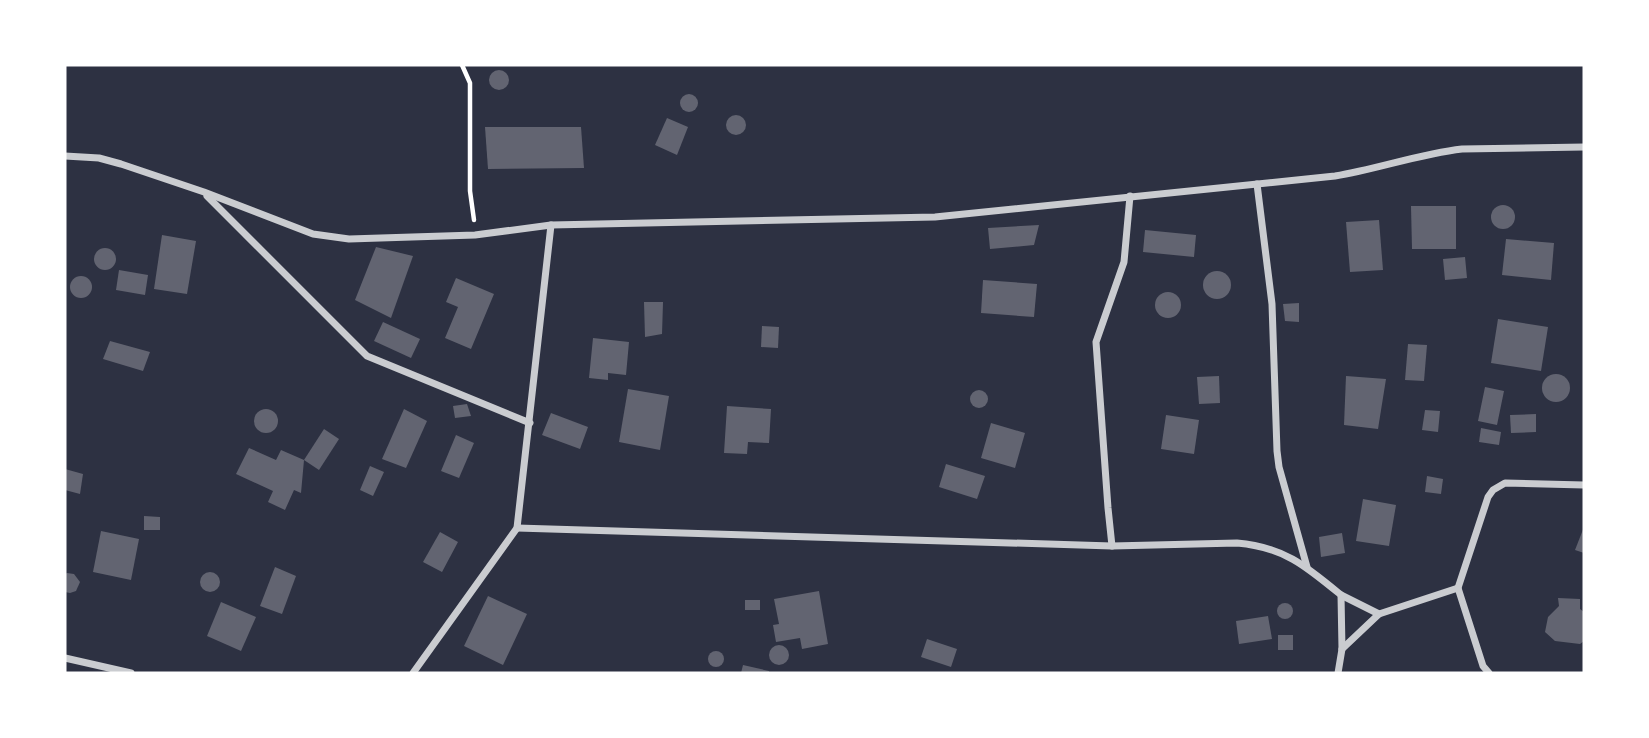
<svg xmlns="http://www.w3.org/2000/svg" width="1649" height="738" font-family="Overpass,sans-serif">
  <rect width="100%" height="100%" fill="#2d3142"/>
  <g fill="#626471">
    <circle cx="499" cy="80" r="10"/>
    <circle cx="689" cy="103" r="9"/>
    <circle cx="736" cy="125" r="10"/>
    <polygon points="667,118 688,127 677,155 655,145"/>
    <polygon points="485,127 581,127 584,168 488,169"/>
    <circle cx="1503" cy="217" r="12"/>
    <polygon points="1411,206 1456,206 1456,249 1412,249"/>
    <polygon points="1379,220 1383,270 1350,272 1346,222"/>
    <polygon points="1039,225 1034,245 990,249 988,228"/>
    <polygon points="1145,230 1196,235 1194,257 1143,252"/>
    <polygon points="162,235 196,241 187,294 154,289"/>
    <polygon points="1506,239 1554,243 1551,280 1502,275"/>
    <polygon points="376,247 413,256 391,318 355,300"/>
    <circle cx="105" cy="259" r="11"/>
    <polygon points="1465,257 1467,278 1445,280 1443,259"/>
    <polygon points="119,270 148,275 145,295 116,290"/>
    <circle cx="1217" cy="285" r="14"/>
    <circle cx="81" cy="287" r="11"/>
    <polygon points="456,278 494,294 471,349 445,338 458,307 446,302"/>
    <polygon points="983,280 1037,284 1034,317 981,313"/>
    <circle cx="1168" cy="305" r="13"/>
    <polygon points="644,302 663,302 662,334 645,337"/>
    <polygon points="1299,303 1299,322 1285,321 1283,304"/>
    <polygon points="1498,319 1548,327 1541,371 1491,363"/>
    <polygon points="383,322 420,339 411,358 374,341"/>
    <polygon points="762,326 779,327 778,348 761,347"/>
    <polygon points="593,338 629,342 626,375 608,373 608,380 589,378"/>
    <polygon points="110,341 150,352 143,371 103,359"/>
    <polygon points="1408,344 1427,345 1424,381 1405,380"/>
    <circle cx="1556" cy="388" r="14"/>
    <polygon points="1219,376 1220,403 1199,404 1197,377"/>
    <polygon points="1346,376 1386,379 1378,429 1344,425"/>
    <polygon points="1485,387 1504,391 1497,425 1478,421"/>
    <polygon points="628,389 669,396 660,450 619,442"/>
    <circle cx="979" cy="399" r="9"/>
    <polygon points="467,404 471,416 455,418 453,406"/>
    <polygon points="727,406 771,409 769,443 748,442 747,454 724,453"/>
    <polygon points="404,409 427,421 406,468 382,459"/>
    <circle cx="266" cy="421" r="12"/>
    <polygon points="1425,410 1440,411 1438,432 1422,430"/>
    <polygon points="551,413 588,427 580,449 542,435"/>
    <polygon points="1536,414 1536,432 1511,433 1510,415"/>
    <polygon points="1166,415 1199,420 1194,454 1161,449"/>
    <polygon points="991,423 1025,433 1015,468 981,458"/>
    <polygon points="1481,428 1501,432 1499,445 1479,442"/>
    <polygon points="324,429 339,439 319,470 304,460"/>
    <polygon points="456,435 474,443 459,478 441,471"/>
    <polygon points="249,448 276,460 281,450 304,460 301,493 294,490 285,510 268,502 273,491 236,474"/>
    <polygon points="946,464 985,476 977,499 939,487"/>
    <polygon points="370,466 384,472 373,496 360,490"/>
    <polygon points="65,469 83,474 80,494 65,490"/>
    <polygon points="1427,476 1443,479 1441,494 1425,492"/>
    <polygon points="1363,499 1396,505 1389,546 1356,541"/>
    <polygon points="144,516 160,517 160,530 144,530"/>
    <polygon points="1584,527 1584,553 1575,550"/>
    <polygon points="101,531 139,539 131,580 93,572"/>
    <polygon points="440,532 458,542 442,572 423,562"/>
    <polygon points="1342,533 1345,553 1321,557 1319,537"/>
    <polygon points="275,567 296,576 282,614 260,606"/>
    <circle cx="210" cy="582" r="10"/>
    <polygon points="67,573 74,574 80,582 76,591 70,593 65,592 65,574"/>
    <polygon points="819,591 828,644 802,649 800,638 776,642 773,625 779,624 774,599"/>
    <polygon points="488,596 527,614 503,665 464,646"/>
    <polygon points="1558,598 1580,599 1580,609 1584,612 1584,641 1580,644 1555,641 1545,632 1548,617 1559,606"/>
    <rect x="745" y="600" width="15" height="10"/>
    <polygon points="221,602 256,617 241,651 207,636"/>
    <circle cx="1285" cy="611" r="8"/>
    <polygon points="1268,616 1272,639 1239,644 1236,621"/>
    <rect x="1278" y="635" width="15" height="15"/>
    <polygon points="927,639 957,649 951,667 921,657"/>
    <circle cx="779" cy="655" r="10"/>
    <circle cx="716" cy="659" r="8"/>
    <polygon points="743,665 769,671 769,673 741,673"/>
  </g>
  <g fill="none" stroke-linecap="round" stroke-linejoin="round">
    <polyline stroke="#fff" stroke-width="4.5" points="462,65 470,83 470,191 474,220"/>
    <g stroke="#caccd0" stroke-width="7">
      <path d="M 65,156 L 99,158 L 121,164 L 204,192 L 313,234 L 349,239 L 475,235 L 551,225 L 935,217 L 1335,176 C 1378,169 1419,154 1462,149 L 1584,147"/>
      <polyline points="1257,184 1272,304 1277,451 1279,467 1307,567"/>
      <polyline points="207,196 367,356 530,423"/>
      <path d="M 517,528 L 1112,546 L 1237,543 C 1284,547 1306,566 1341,595 L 1342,649 L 1338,673"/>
      <polyline points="1112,546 1108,508 1096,342 1124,262 1130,196"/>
      <polyline points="1341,595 1379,614 1342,649"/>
      <polyline points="1379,614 1458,588"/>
      <polyline points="65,658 131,673"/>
      <polyline points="413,673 517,528 551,225"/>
      <polyline points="1489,673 1483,666 1458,588 1488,497 1493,490 1505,483 1584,485"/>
    </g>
  </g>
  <rect width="1649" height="738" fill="none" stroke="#ffffff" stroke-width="133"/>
</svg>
